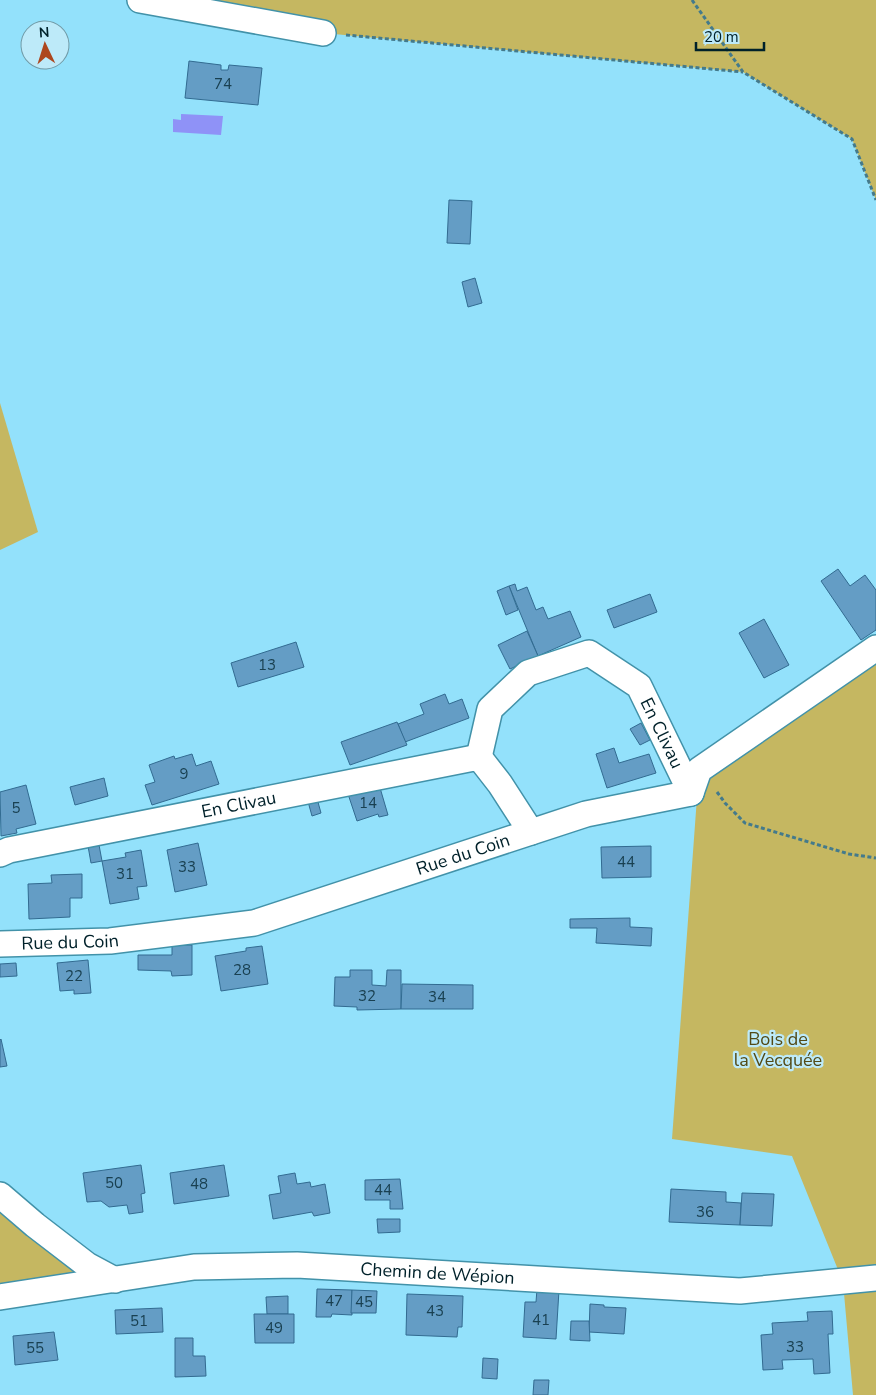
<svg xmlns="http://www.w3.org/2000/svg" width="876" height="1395" font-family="'Nunito Sans',sans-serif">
  <rect width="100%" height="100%" fill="#93e1fb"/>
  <g fill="#c5b761">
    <polygon points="140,0 876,0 876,200 852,139 743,72 323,33"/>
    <polygon points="0,403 38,532 0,550"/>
    <polygon points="876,647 876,1395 853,1395 843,1282 792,1156 672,1139 699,770"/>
    <polygon points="0,1195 115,1280 0,1297"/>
  </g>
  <polygon fill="#8f92f7" points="181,114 223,116 221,135 173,132 173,119 181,120"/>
  <g fill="#649dc5" stroke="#326b91">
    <polygon points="189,61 221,65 221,70 228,70 229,65 262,68 258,105 185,98"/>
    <polygon points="449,200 472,201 470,244 447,243"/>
    <polygon points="475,278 482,303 468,307 462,282"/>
    <polygon points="838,569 850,586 865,575 876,590 876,630 861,640 821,581"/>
    <polygon points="515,584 517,591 527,587 536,610 543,607 548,619 570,611 581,637 538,656 509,586"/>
    <polygon points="509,586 518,610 506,615 497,591"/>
    <polygon points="650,594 657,612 614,628 607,610"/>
    <polygon points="764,619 789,665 764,678 739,633"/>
    <polygon points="527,631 538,656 510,669 498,645"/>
    <polygon points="296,642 304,667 238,687 231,663"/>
    <polygon points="445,694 449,704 462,699 469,718 405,742 398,724 424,714 420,704"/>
    <polygon points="397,722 407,745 350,765 341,742"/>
    <polygon points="641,723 650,740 640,745 630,729"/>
    <polygon points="614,748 619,763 649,754 656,773 607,788 596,754"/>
    <polygon points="192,754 196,766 211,761 219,784 152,805 145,785 155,782 149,765 174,756 175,759"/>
    <polygon points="104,778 108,796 75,805 70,787"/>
    <polygon points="378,781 388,815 379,817 378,814 357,821 347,791"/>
    <polygon points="26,785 36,824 16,829 17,833 1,836 0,792"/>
    <polygon points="316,795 321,813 312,816 307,798"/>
    <polygon points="198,843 207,885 175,892 167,850"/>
    <polygon points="99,845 102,861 91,863 88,846"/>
    <polygon points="651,846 651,877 602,878 601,847"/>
    <polygon points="141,850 147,886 137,887 139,899 110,904 102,861 126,857 125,853"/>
    <polygon points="82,874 82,898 70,898 70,917 29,919 28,884 52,883 51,875"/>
    <polygon points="630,918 630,927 652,928 651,946 596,943 597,928 570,928 570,919"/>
    <polygon points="172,945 192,945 192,975 172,976 171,971 138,970 138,955 172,955"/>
    <polygon points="262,946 268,984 221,991 215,956 246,951 246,948"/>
    <polygon points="88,960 91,993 74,994 74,990 60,991 57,963"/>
    <polygon points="16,963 17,976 0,977 0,964"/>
    <polygon points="350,970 372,970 372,985 386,986 387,970 401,970 401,1009 357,1010 357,1007 334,1006 335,977 350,977"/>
    <polygon points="402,984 473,985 473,1009 401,1009"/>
    <polygon points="1,1039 7,1066 0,1067 0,1040"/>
    <polygon points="141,1165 145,1193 141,1194 143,1212 129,1214 127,1205 109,1207 101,1201 87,1202 83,1173"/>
    <polygon points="224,1165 229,1196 174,1204 170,1173"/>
    <polygon points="295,1173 297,1184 310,1182 311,1187 325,1184 330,1213 314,1216 312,1212 273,1219 269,1195 281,1193 278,1176"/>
    <polygon points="400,1179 403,1209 390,1209 390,1200 365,1200 365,1180"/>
    <polygon points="671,1189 726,1192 726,1202 741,1203 740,1225 669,1222"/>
    <polygon points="742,1193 774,1194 772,1226 740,1225"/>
    <polygon points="377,1219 400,1219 400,1232 378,1233"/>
    <polygon points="317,1289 352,1290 352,1315 332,1314 331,1317 316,1317"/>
    <polygon points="537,1289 559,1290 556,1339 523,1337 525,1302 536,1302"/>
    <polygon points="352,1290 377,1291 376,1313 351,1313"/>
    <polygon points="407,1294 463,1296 462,1327 458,1327 457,1337 406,1335"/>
    <polygon points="288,1296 288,1314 267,1314 266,1297"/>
    <polygon points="590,1304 604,1305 604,1307 626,1308 624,1334 589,1332"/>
    <polygon points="162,1308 163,1332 116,1334 115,1310"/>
    <polygon points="832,1311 833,1334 828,1334 830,1373 814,1374 813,1359 782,1360 783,1369 763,1370 761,1335 773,1334 772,1323 808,1321 807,1312"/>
    <polygon points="254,1314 294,1314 294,1343 255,1343"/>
    <polygon points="571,1321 589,1321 590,1341 570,1340"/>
    <polygon points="54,1332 58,1360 15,1365 13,1336"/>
    <polygon points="175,1338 193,1338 193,1356 205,1356 206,1376 175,1377"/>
    <polygon points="483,1358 498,1359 497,1379 482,1378"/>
    <polygon points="534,1380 549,1380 548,1395 533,1395"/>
  </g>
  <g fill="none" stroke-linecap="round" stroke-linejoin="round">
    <defs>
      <g id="minor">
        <polyline points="140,0 323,33"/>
        <path id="s1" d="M 479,757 L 490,709 L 528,673 L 589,653 L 639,686 L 691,793"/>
        <path id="s2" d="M 0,854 L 9,850 L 479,757 L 500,784 L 531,832"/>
        <path id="s3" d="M 0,944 L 110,941 L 254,923 L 586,814 L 691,793 L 699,770 L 876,648"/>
        <polyline points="0,1195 35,1225 87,1265 115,1280"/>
        <path id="s4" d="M 0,1297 L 194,1267 L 297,1265 L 740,1291 L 876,1278"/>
      </g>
    </defs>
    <use href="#minor" stroke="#4292a9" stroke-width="28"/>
    <g stroke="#447a8b" stroke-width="3" stroke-dasharray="4 2.5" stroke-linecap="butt">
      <polyline points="692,0 743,72 852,139 876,200"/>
      <polyline points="346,35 743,72"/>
      <polyline points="717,792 725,803 745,823 849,854 876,858"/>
    </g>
    <use href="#minor" stroke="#fff" stroke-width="25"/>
  </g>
  <g text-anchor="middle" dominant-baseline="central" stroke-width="4.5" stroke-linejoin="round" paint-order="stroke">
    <g font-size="15" fill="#194051">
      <text x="223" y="84">74</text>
      <text x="267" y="665">13</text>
      <text x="184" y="774">9</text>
      <text x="368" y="803">14</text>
      <text x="16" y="808">5</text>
      <text x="626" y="862">44</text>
      <text x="187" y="867">33</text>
      <text x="125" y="874">31</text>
      <text x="242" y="970">28</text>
      <text x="74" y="976">22</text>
      <text x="367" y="996">32</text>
      <text x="437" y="997">34</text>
      <text x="114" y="1183">50</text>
      <text x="199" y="1184">48</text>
      <text x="383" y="1190">44</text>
      <text x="705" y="1212">36</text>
      <text x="334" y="1301">47</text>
      <text x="364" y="1302">45</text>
      <text x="435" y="1311">43</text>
      <text x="541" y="1320">41</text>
      <text x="139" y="1321">51</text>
      <text x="274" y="1328">49</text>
      <text x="795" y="1347">33</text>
      <text x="35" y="1348">55</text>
    </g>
    <g font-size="18" fill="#00212a" stroke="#bdeaf9">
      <text stroke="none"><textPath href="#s1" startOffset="278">En Clivau</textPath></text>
      <text stroke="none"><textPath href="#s2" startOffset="244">En Clivau</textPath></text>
      <text stroke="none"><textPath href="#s3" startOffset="475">Rue du Coin</textPath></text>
      <text stroke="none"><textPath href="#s3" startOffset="70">Rue du Coin</textPath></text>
      <text stroke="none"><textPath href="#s4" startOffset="440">Chemin de Wépion</textPath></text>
    </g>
    <g font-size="18" fill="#524a16" stroke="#bdeaf9">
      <text x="778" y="1039">Bois de<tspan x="778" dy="21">la Vecquée</tspan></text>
    </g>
  </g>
  <g transform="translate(45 45) rotate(356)"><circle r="24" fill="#bdeaf9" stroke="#719aa6"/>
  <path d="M0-4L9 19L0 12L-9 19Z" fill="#ad471e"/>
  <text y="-8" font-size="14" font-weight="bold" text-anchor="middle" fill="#00212a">N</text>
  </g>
  <path d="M696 42v8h68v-8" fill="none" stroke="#00212a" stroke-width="2.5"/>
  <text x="704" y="42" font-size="15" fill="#00212a" stroke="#bdeaf9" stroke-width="4" paint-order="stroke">20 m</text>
</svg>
